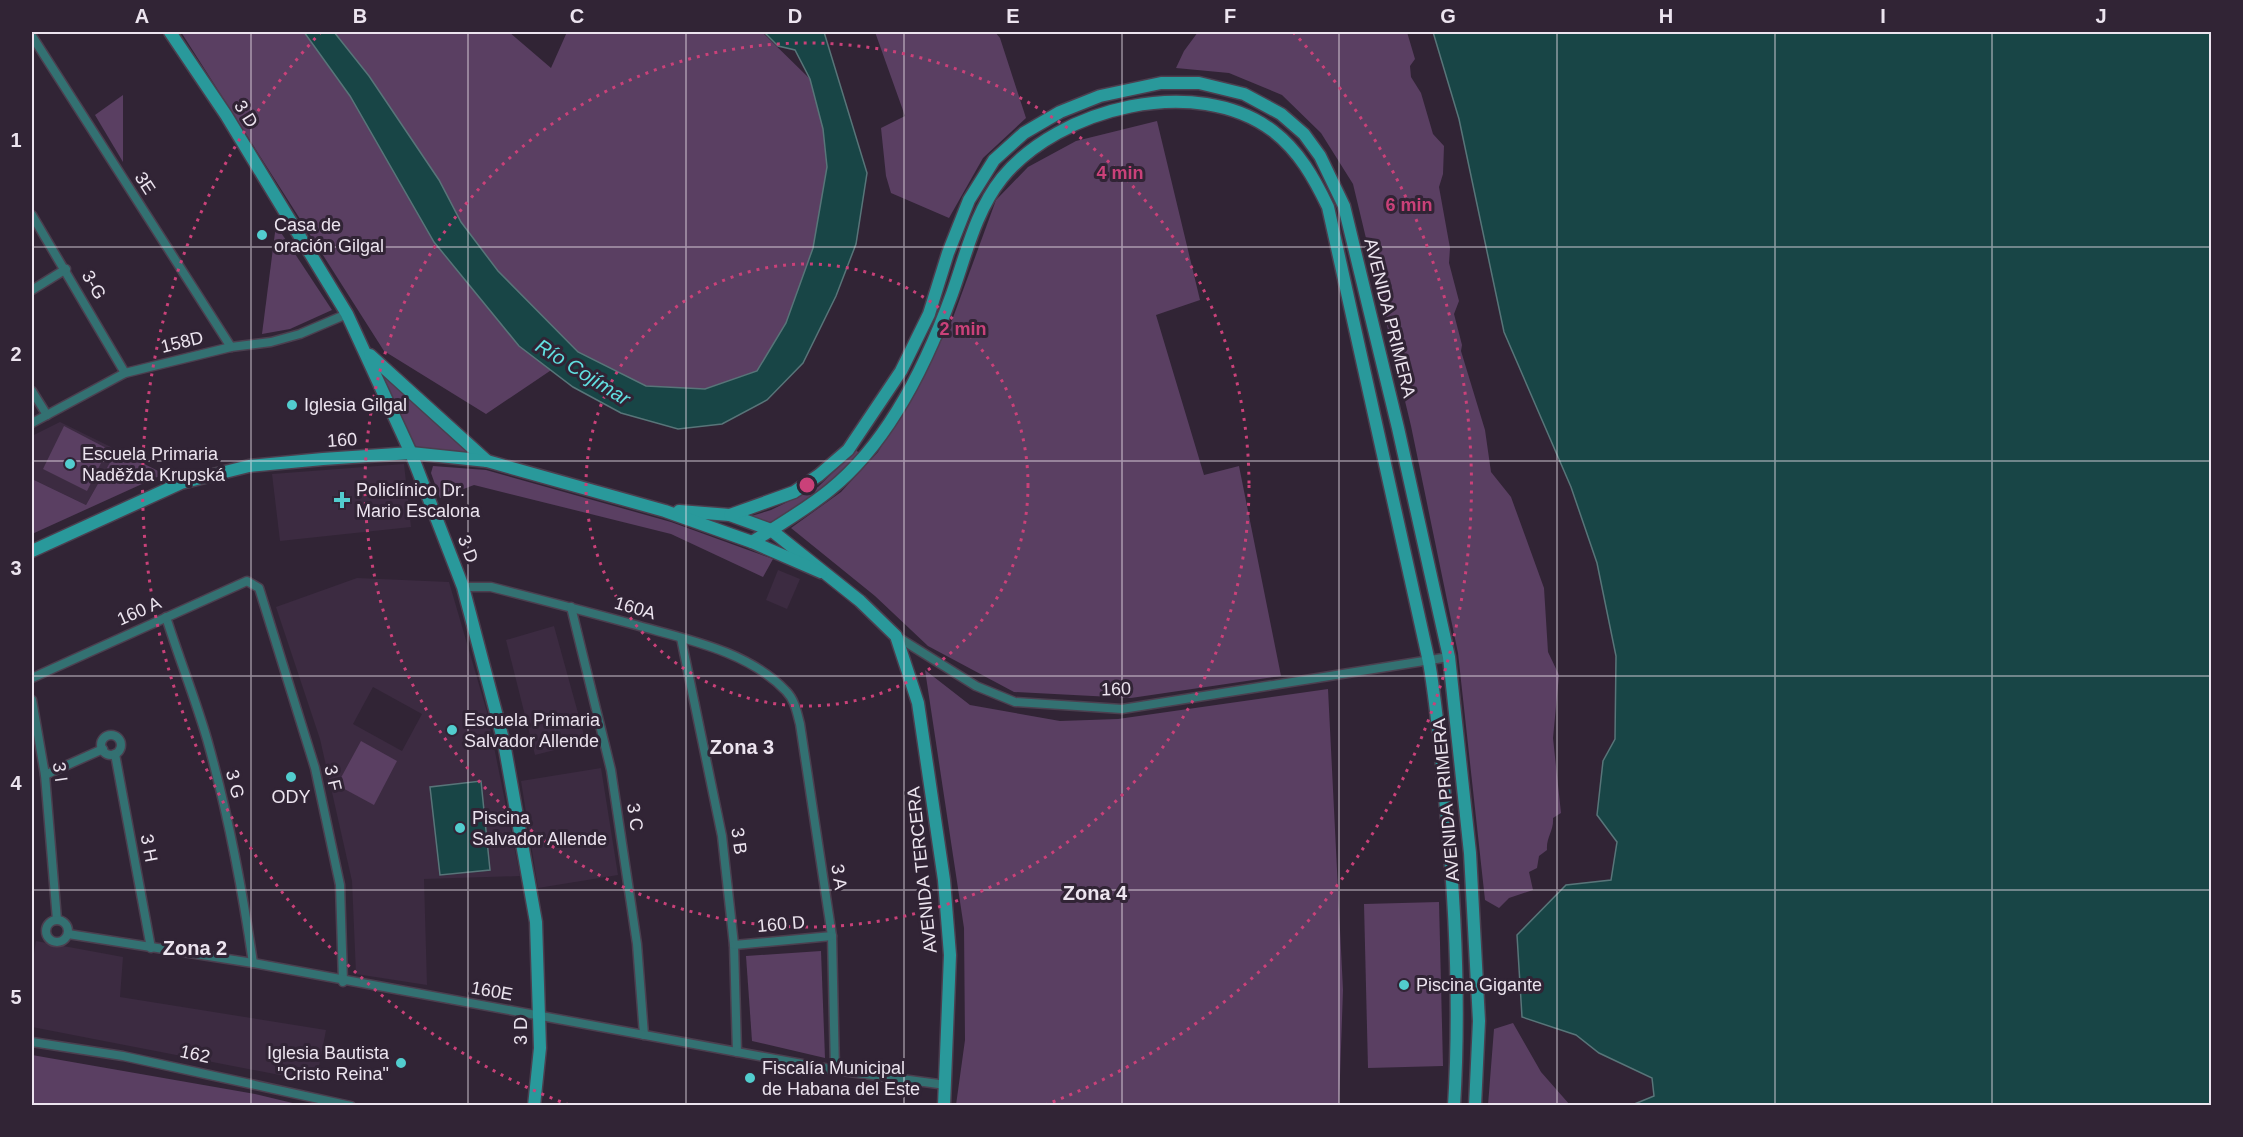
<svg xmlns="http://www.w3.org/2000/svg" width="2243" height="1137" font-family="Arial,sans-serif">
  <rect width="100%" height="100%" fill="#312435"/>
  <g fill="#3c2b41" fill-rule="evenodd">
    <polygon points="60,422 117,450 86,505 32,479 32,436"/>
    <polygon points="404,464 411,527 280,541 272,474"/>
    <polygon points="778,570 800,579 787,609 766,600"/>
    <path d="M 357,578 L 449,582 L 487,712 L 520,876 L 424,879 L 427,985 L 356,974 L 352,881 L 320,739 L 276,607 ZM 373,687 L 422,714 L 402,751 L 353,724 Z"/>
    <polygon points="554,626 586,742 535,755 506,640"/>
    <polygon points="601,768 618,875 538,888 521,781"/>
    <polygon points="36,941 123,957 120,997 326,1030 316,1082 32,1027 32,966"/>
  </g>
  <g fill="#5a3f62">
    <polygon points="181,32 509,32 551,68 567,32 762,32 810,79 823,129 827,167 813,248 786,323 757,371 705,389 646,386 578,352 486,414 384,351"/>
    <polygon points="875,32 995,32 1000,38 1026,118 983,158 949,218 891,193 886,176 881,128 905,116"/>
    <path d="M 1198,32 L 1407,32 L 1415,59 L 1410,66 L 1411,77 L 1421,93 L 1433,134 L 1444,146 L 1443,174 L 1439,187 L 1450,248 L 1449,263 L 1459,301 L 1454,314 L 1462,345 L 1461,351 L 1485,430 L 1491,472 L 1511,497 L 1544,588 L 1548,652 L 1559,675 L 1553,738 L 1561,813 L 1553,818 C 1554,831 1546,837 1547,850 L 1539,856 L 1537,868 L 1529,872 L 1533,890 L 1509,898 L 1499,908 L 1485,900 L 1458,653 L 1411,426 L 1353,184 L 1321,133 L 1282,95 L 1229,73 L 1176,68 L 1184,51 Z"/>
    <polygon points="123,95 123,162 95,115"/>
    <polygon points="1157,121 1200,300 1156,315 1204,475 1239,466 1281,676 1131,698 1014,692 928,646 875,596 791,528 841,492 878,452 951,323 996,200 1028,167 1076,141"/>
    <polygon points="276,225 332,310 290,329 262,334"/>
    <polygon points="380,371 469,452 412,447"/>
    <polygon points="64,426 108,449 87,491 43,469"/>
    <polygon points="117,450 164,474 32,534 32,479 86,505"/>
    <polygon points="856,450 860,454 820,491 771,523 748,517 771,510 818,487"/>
    <polygon points="433,466 486,470 671,522 773,559 763,577 671,534 474,485 440,498 431,473"/>
    <polygon points="925,670 970,705 1060,721 1118,719 1328,689 1343,990 1339,1105 956,1105 965,1040 964,928"/>
    <polygon points="361,741 397,761 374,805 337,785"/>
    <polygon points="1439,902 1443,1066 1368,1068 1364,904"/>
    <polygon points="821,951 825,1058 752,1041 746,956"/>
    <polygon points="1513,1023 1541,1072 1570,1105 1488,1105 1494,1029"/>
    <polygon points="32,1055 255,1094 301,1105 32,1105"/>
  </g>
  <g fill="#184546" stroke="#587579" stroke-width="1.5">
    <polygon points="304,32 334,32 369,76 439,180 461,222 498,271 578,352 646,386 705,389 757,371 786,323 813,248 827,167 823,129 810,79 795,50 778,46 764,32 824,32 867,173 856,244 836,296 803,363 767,400 722,424 678,429 621,413 573,387 519,346 434,242 350,96"/>
    <polygon points="1433,32 2211,32 2211,1105 1632,1105 1654,1096 1652,1078 1599,1053 1576,1035 1522,1017 1517,935 1566,885 1611,880 1617,842 1597,815 1603,761 1615,739 1616,656 1597,563 1571,487 1504,332 1459,119"/>
    <polygon points="481,781 490,870 440,875 430,787"/>
  </g>
  <g fill="none" stroke-linecap="round" stroke-linejoin="round">
    <defs>
      <g id="street">
        <polyline points="32,36 231,347"/>
        <polyline points="32,215 125,373"/>
        <polyline points="32,290 66,269"/>
        <polyline points="32,391 47,415"/>
        <polyline points="32,423 125,373 231,347 271,342 300,334 347,314"/>
        <path d="M 463,587 L 491,587 C 538,599 585,611 632,624 C 684,639 747,650 786,691 C 795,700 797,713 800,724 L 832,936 L 835,1070"/>
        <polyline points="571,607 611,770 637,944 644,1035"/>
        <path d="M 166,617 C 179,658 195,698 207,739 C 228,813 242,887 253,963"/>
        <polyline points="896,636 976,686 1015,702 1122,709 1449,657"/>
        <polyline points="681,638 722,836 734,945 737,1052"/>
        <polyline points="32,678 247,581 259,588 315,768 340,885 343,982"/>
        <polyline points="32,700 45,775 57,920"/>
        <circle cx="111" cy="745" r="10"/>
        <polyline points="115,754 151,948"/>
        <polyline points="45,775 103,749"/>
        <circle cx="57" cy="931" r="11"/>
        <polyline points="68,934 253,963 835,1070 946,1085"/>
        <polyline points="734,945 832,936"/>
        <polyline points="32,1042 123,1056 351,1106"/>
      </g>
      <g id="secondary">
        <polyline points="170,32 226,115 347,314 411,453 463,587 504,743 536,922 540,1048 534,1106"/>
        <polyline points="370,355 487,461"/>
        <polyline points="679,511 730,515 771,530 860,601 896,636 918,703 944,880 950,955 944,1106"/>
        <polyline points="730,515 794,492 819,475 848,450 901,371 929,314 948,253 969,200 994,160 1024,133 1060,112 1100,96 1161,83 1199,83 1244,94 1281,114 1304,134 1320,156 1344,206 1398,428 1449,657 1470,853 1479,1021 1475,1106"/>
        <path d="M 752,542 C 779,525 807,509 831,489 C 889,442 927,363 952,294 C 966,255 975,212 1002,178 C 1059,108 1196,73 1273,131 C 1299,151 1314,178 1328,207 L 1429,662 C 1438,714 1442,767 1447,820 C 1456,915 1460,1009 1454,1106"/>
        <polyline points="32,551 181,483 249,466 323,459 411,453 487,461 665,511 752,542 821,572"/>
      </g>
    </defs>
    <use href="#street" stroke="#4b3f4f" stroke-width="11"/>
    <use href="#secondary" stroke="#4b3f4f" stroke-width="15"/>
    <use href="#street" stroke="#337172" stroke-width="8"/>
    <use href="#secondary" stroke="#29999b" stroke-width="12"/>
  </g>
  <path fill="none" stroke="#ece4ef" stroke-width="1.5" stroke-opacity="0.55" d="M 251,32 L 251,1106M 468,32 L 468,1106M 686,32 L 686,1106M 904,32 L 904,1106M 1122,32 L 1122,1106M 1339,32 L 1339,1106M 1557,32 L 1557,1106M 1775,32 L 1775,1106M 1992,32 L 1992,1106M 32,247 L 2212,247M 32,461 L 2212,461M 32,676 L 2212,676M 32,890 L 2212,890"/>
  <g fill="none" stroke="#ca4179" stroke-width="3" stroke-dasharray="3 6">
    <circle cx="807" cy="485" r="221"/>
    <circle cx="807" cy="485" r="442"/>
    <path d="M569 1105A664 664 0 0 1 321 32M1293 32A664 664 0 0 1 1045 1105"/>
  </g>
  <g fill="#52cdce" stroke="#312435" stroke-width="2">
    <circle cx="262" cy="235" r="6"/>
    <circle cx="292" cy="405" r="6"/>
    <circle cx="70" cy="464" r="6"/>
    <path d="M339 491h6v6h6v6h-6v6h-6v-6h-6v-6h6z"/>
    <circle cx="452" cy="730" r="6"/>
    <circle cx="291" cy="777" r="6"/>
    <circle cx="460" cy="828" r="6"/>
    <circle cx="1404" cy="985" r="6"/>
    <circle cx="401" cy="1063" r="6"/>
    <circle cx="750" cy="1078" r="6"/>
  </g>
  <g text-anchor="middle" dominant-baseline="central" stroke-width="6" stroke-linejoin="round" paint-order="stroke">
    <g font-size="18" fill="#ece4ef" stroke="#312435">
      <text transform="translate(246 114) rotate(58)">3 D</text>
      <text transform="translate(145 183) rotate(57)">3E</text>
      <text transform="translate(94 285) rotate(60)">3-G</text>
      <text transform="translate(1390 318) rotate(76)">AVENIDA PRIMERA</text>
      <text transform="translate(182 342) rotate(-14)">158D</text>
      <text transform="translate(342 440) rotate(-4)">160</text>
      <text transform="translate(468 549) rotate(69)">3 D</text>
      <text transform="translate(635 608) rotate(16)">160A</text>
      <text transform="translate(139 611) rotate(-24)">160 A</text>
      <text transform="translate(1116 689) rotate(-2)">160</text>
      <text transform="translate(60 772) rotate(82)">3 I</text>
      <text transform="translate(333 778) rotate(77)">3 F</text>
      <text transform="translate(235 784) rotate(76)">3 G</text>
      <text transform="translate(1446 800) rotate(-95)">AVENIDA PRIMERA</text>
      <text transform="translate(635 817) rotate(82)">3 C</text>
      <text transform="translate(739 841) rotate(82)">3 B</text>
      <text transform="translate(149 848) rotate(79)">3 H</text>
      <text transform="translate(922 870) rotate(-96)">AVENIDA TERCERA</text>
      <text transform="translate(839 877) rotate(82)">3 A</text>
      <text transform="translate(781 924) rotate(-5)">160 D</text>
      <text transform="translate(492 991) rotate(10)">160E</text>
      <text transform="translate(521 1031) rotate(-90)">3 D</text>
      <text transform="translate(195 1054) rotate(12)">162</text>
    </g>
    <g font-size="18" fill="#ece4ef" stroke="#312435" text-anchor="start">
      <text x="274" y="225">Casa de<tspan x="274" dy="21">oración Gilgal</tspan></text>
      <text x="304" y="405">Iglesia Gilgal</text>
      <text x="82" y="454">Escuela Primaria<tspan x="82" dy="21">Naděžda Krupská</tspan></text>
      <text x="356" y="490">Policlínico Dr.<tspan x="356" dy="21">Mario Escalona</tspan></text>
      <text x="464" y="720">Escuela Primaria<tspan x="464" dy="21">Salvador Allende</tspan></text>
      <text x="291" y="797" text-anchor="middle">ODY</text>
      <text x="472" y="818">Piscina<tspan x="472" dy="21">Salvador Allende</tspan></text>
      <text x="1416" y="985">Piscina Gigante</text>
      <text x="389" y="1053" text-anchor="end">Iglesia Bautista<tspan x="389" dy="21">"Cristo Reina"</tspan></text>
      <text x="762" y="1068">Fiscalía Municipal<tspan x="762" dy="21">de Habana del Este</tspan></text>
    </g>
    <g font-size="20" font-style="italic" fill="#61e0e1" stroke="#312435">
      <text transform="translate(583 372) rotate(32)">Río Cojímar</text>
    </g>
    <g font-size="20" font-weight="bold" fill="#ece4ef" stroke="#312435">
      <text x="742" y="747">Zona 3</text>
      <text x="1095" y="893">Zona 4</text>
      <text x="195" y="948">Zona 2</text>
    </g>
  </g>
  <circle cx="807" cy="485" r="9" fill="#ca4179" stroke="#312435" stroke-width="3"/>
  <g font-size="18" text-anchor="middle" font-weight="bold" fill="#ca4179" stroke="#312435" stroke-width="6" stroke-linejoin="round" paint-order="stroke">
    <text x="1120" y="179">4 min</text>
    <text x="1409" y="211">6 min</text>
    <text x="963" y="335">2 min</text>
  </g>
  <rect width="2243" height="1137" fill="none" stroke="#312435" stroke-width="66"/>
  <rect x="33" y="33" width="2177" height="1071" fill="none" stroke="#ece4ef" stroke-width="2"/>
  <g font-size="20" text-anchor="middle" font-weight="bold" fill="#ece4ef">
    <text x="142" y="23">A</text>
    <text x="360" y="23">B</text>
    <text x="577" y="23">C</text>
    <text x="795" y="23">D</text>
    <text x="1013" y="23">E</text>
    <text x="1230" y="23">F</text>
    <text x="1448" y="23">G</text>
    <text x="1666" y="23">H</text>
    <text x="1883" y="23">I</text>
    <text x="2101" y="23">J</text>
    <text x="16" y="147">1</text>
    <text x="16" y="361">2</text>
    <text x="16" y="575">3</text>
    <text x="16" y="790">4</text>
    <text x="16" y="1004">5</text>
  </g>
</svg>
